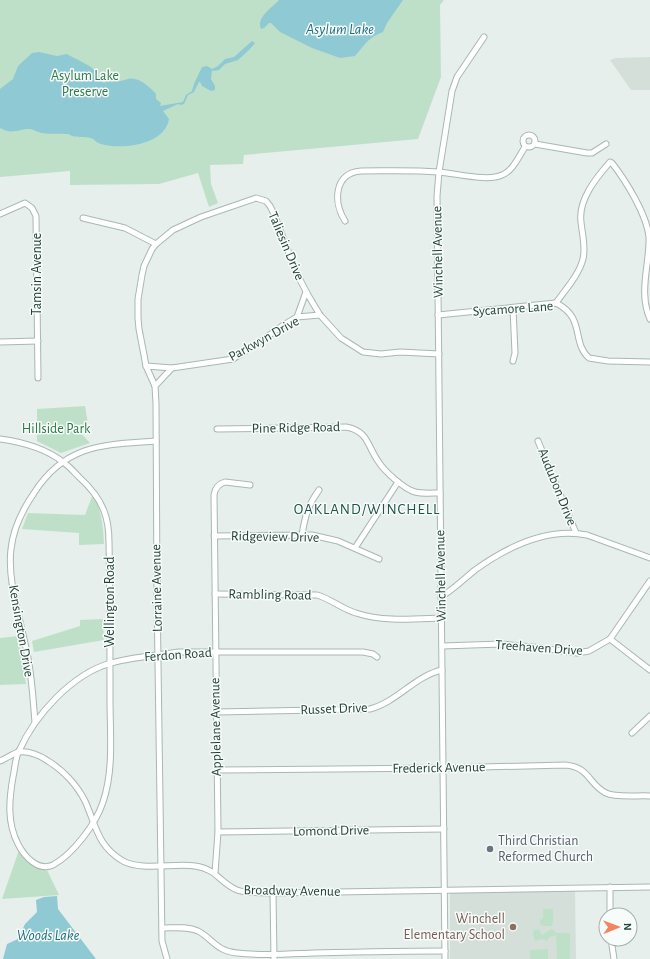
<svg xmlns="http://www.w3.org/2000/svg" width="650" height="959" font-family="'Alegreya Sans',sans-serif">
  <rect width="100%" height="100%" fill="#e6efeb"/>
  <g fill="#d4dfda">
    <polygon points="650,57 650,90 631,90 610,60 616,58"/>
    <polygon points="575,891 576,959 450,959 450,894 452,893"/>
  </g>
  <g fill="#bfe0c8">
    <polygon points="0,0 444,0 440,5 441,77 418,139 244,155 243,164 210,165 211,184 218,203 209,207 198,173 159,184 70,185 70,171 0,177"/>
    <polygon points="85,406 88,424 76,428 90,443 61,453 37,441 37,409"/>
    <path d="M 93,494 C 102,512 103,525 104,544 L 79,545 L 79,533 L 22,529 L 28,513 L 85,515 Z"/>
    <polygon points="103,619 104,640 34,652 32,641 80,626 80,620"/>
    <polygon points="18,636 26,684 0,685 0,638"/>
    <path d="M 19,850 C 27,862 32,867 47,870 L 59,895 L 2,899 Z"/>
    <polygon points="543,909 553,909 553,923 551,926 543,926 540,924 540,920 543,918"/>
    <polygon points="539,929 542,935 551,929 555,931 556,933 555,936 550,937 547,941 542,939 535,941 533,934 534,930"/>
    <polygon points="556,933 570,933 570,959 557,959"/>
    <polygon points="548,949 548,959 530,959 530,950"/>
  </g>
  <g fill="#8ec9d4">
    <path d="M 279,0 L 403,0 L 387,23 L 383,32 C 366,39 366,44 355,56 L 340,58 L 312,48 L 280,32 L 271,23 L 269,23 L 264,28 L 261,29 C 256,17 272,8 279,0 Z"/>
    <path d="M 252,41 L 255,43 L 249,50 L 238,60 L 225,64 L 219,70 L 213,71 L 212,70 L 211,79 L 215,86 L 215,90 L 211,91 L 202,86 L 200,82 L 199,82 L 194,92 L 188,95 L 184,104 L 181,105 L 178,104 L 163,111 L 169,119 C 165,145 122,150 101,144 C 97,143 96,141 93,139 C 87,136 78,138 72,136 C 68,134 70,134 66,134 C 57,133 48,135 38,132 C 35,131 33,129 30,129 C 18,129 12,135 0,128 L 0,89 L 13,79 L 18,66 L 32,53 L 39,52 L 57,56 L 67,54 C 72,57 91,66 92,68 C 98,75 95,78 104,83 L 109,80 C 117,83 120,81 128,79 C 138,76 150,87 156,94 L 156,99 L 161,103 L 160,106 L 183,102 L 186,95 L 192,91 C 194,82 198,76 202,67 L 207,66 L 212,69 L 218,66 L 225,59 L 234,57 Z"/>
    <polygon points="57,896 58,909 96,959 3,959 7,944 18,939 25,924 37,912 36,900 44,897"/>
  </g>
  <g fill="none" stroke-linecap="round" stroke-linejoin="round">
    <defs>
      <g id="street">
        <circle cx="529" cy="141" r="6"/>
        <polyline points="535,144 587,153 592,153 606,144"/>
        <polyline points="0,214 25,203 32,208 36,216 38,378"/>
        <polyline points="83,218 125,228 156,244"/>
        <path d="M 345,221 C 333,202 334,173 361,171 C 387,171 412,170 438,172 C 455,173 487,182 502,175 C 513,171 519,156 525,147"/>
        <path d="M 556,303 C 565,290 579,275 583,259 C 586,247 582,233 581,222 C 578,200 596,178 610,162 L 612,163 C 626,181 647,215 649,237 C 650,264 638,292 650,319"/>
        <path d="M 438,315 L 556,303 C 586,318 571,342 589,358 L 608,361 L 650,362"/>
        <polyline points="297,317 306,292"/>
        <polyline points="0,342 38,341"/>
        <polyline points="513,361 515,353 513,308"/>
        <polyline points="146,366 172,368"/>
        <polyline points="155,386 172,368 233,359 257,344 282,326 297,317 320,315"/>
        <path d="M 217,429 L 346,427 C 368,431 367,445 378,461 C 384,471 404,489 415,492 C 423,494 432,493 440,493"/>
        <path d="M 0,439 C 22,442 45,448 63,462 C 69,466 74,472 79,477 C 90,487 99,497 104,511 C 108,521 109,531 109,542 C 110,594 110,647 110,699 C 110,733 114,770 103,802 C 96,824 73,854 53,865 C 38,872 24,856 18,844 C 7,823 9,800 13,777 C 15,769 15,758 19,751 C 35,715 72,674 111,663 C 133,657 156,655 179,652 L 363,652 L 373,654 L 377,657"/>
        <polyline points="538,441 576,533"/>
        <path d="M 302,535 C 305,516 308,505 319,490"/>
        <polyline points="214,536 312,535 338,541 379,559"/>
        <polyline points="355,548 398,482"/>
        <path d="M 215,594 L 317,595 C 331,599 342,609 356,613 C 383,622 413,619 441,618"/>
        <path d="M 441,597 C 454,589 464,579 475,570 C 507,547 546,527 587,535 L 650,558"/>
        <polyline points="610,639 650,670"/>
        <polyline points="442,646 501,644 533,647 577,653 589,651 610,639 650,581"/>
        <path d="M 216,712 L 370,709 C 397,702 415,676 442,670"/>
        <path d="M 35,722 C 33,700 32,676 27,653 C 21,620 7,582 11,549 C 13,530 23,509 34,493 C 46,474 62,459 84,451 C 107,443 132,443 156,441"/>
        <polyline points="632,733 650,716"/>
        <path d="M 0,761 C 6,759 13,753 19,752 C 30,751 39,755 48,761 C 63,770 77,785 85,801 C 96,825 97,846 123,861 C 141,871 175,863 195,866 C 217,869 220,883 237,890 C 247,894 262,892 273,893 L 650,887"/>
        <path d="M 217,770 L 443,768 L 565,765 C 590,767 588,784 606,793 C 616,798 639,795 650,796"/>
        <polyline points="218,832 444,829"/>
        <path d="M 215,873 L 218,832 L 214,495 C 215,488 218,484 225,482 L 250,485"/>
        <polyline points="610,887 610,915"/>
        <polyline points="273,893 274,959"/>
        <path d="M 162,928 C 174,928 187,926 198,931 C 213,939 216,951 237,953 C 262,956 288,954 314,953 C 357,952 401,951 445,951"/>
        <polyline points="611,939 614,959"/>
        <polyline points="167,959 162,941 157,593 156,403 155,386 146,366 144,355 139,329 138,318 138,299 142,275 144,266 152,249 156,244 173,230 201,217 256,198 266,201 270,206 274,214 297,274 308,295 320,315 341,338 363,352 381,354 400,352 439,354"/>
        <polyline points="445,959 437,196 439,172 452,91 457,77 484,37"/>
      </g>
    </defs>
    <use href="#street" stroke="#a8b8b2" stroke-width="7"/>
    <use href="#street" stroke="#fff" stroke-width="5"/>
  </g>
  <circle fill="#6b7280" stroke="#f7fbf9" stroke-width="1.5" cx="490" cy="849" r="4"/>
  <circle fill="#8d6e63" stroke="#f7fbf9" stroke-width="1.5" cx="513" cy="927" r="4"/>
  <g text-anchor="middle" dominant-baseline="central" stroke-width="3" stroke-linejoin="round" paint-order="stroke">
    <g font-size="14" fill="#2d7a4b" stroke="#f7fbf9">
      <text x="85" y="76">Asylum Lake<tspan x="85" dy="16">Preserve</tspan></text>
      <text x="56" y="429">Hillside Park</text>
    </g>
    <g font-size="14" fill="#24423a" stroke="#f7fbf9">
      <text transform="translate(286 246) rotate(67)">Taliesin Drive</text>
      <text transform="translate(438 252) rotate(-91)">Winchell Avenue</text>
      <text transform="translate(37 274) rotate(-90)">Tamsin Avenue</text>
      <text transform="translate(513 309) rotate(-4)">Sycamore Lane</text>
      <text transform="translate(264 339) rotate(-29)">Parkwyn Drive</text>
      <text transform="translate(296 428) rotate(-1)">Pine Ridge Road</text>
      <text transform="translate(557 487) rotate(68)">Audubon Drive</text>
      <text transform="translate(275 537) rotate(1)">Ridgeview Drive</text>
      <text transform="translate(441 576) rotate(-91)">Winchell Avenue</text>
      <text transform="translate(157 588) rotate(-91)">Lorraine Avenue</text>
      <text transform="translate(270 595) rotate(1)">Rambling Road</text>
      <text transform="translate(110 602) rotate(-90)">Wellington Road</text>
      <text transform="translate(21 631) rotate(80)">Kensington Drive</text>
      <text transform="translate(539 648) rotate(4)">Treehaven Drive</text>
      <text transform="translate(178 655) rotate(-4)">Ferdon Road</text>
      <text transform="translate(334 709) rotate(-2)">Russet Drive</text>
      <text transform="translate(216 727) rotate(-91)">Applelane Avenue</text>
      <text transform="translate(439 768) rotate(-1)">Frederick Avenue</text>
      <text transform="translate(331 831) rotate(-1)">Lomond Drive</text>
      <text transform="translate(292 891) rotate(1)">Broadway Avenue</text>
    </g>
    <g font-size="14" fill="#5b616d" stroke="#f7fbf9" text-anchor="start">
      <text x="498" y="841">Third Christian<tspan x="498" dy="16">Reformed Church</tspan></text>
    </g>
    <g font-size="14" fill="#785e54" stroke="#f7fbf9" text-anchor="end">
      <text x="505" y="919">Winchell<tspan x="505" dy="16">Elementary School</tspan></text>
    </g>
    <g font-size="15" font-style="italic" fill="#1c6f80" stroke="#f7fbf9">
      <text x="340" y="29">Asylum Lake</text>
      <text x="48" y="935">Woods Lake</text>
    </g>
    <g font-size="15" letter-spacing="1" fill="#1f5548" stroke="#f7fbf9">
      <text x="367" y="509">OAKLAND/WINCHELL</text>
    </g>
  </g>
  <g transform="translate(618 927) rotate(89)"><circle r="19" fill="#f7fbf9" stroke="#a3b1ad"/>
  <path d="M0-3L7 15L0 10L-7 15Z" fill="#f4845f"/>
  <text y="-6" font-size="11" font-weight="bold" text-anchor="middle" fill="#24423a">N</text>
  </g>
</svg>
